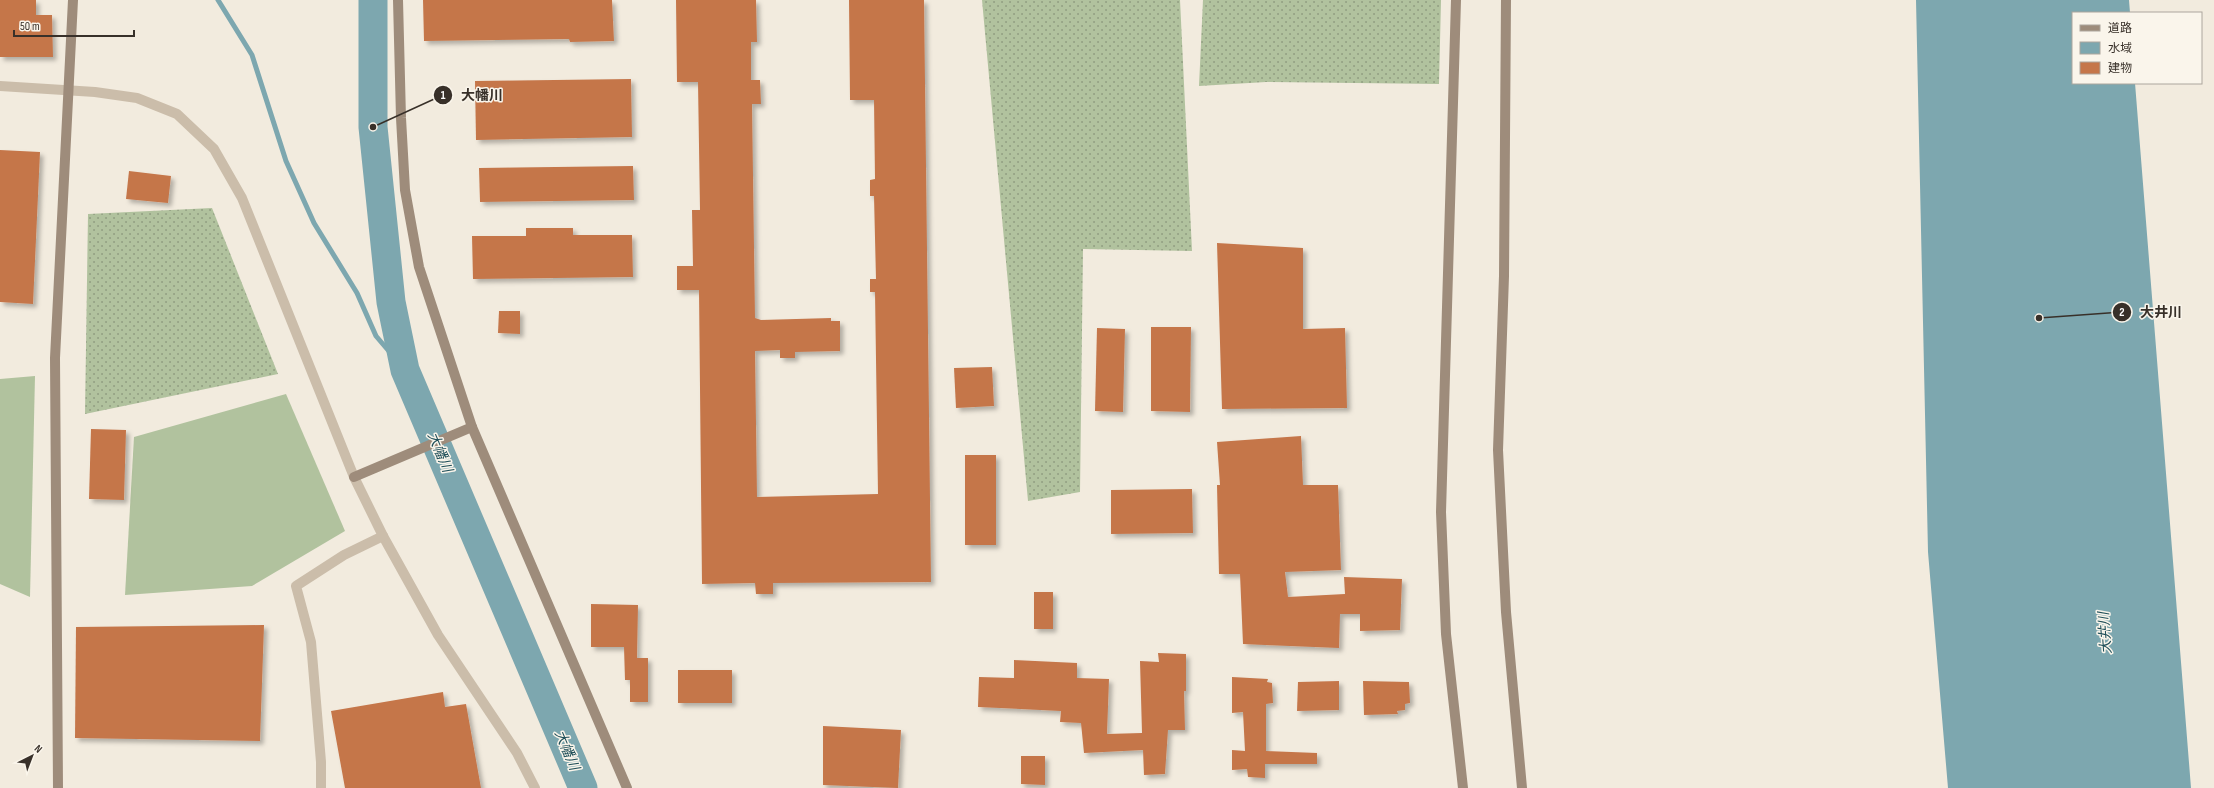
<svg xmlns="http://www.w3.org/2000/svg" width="2214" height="788" font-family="'Sofia Sans Condensed','Noto Sans JP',sans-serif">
  <defs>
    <pattern id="grass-dots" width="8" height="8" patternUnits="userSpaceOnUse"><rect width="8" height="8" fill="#b1c29e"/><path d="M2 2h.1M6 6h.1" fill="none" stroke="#919e81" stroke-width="1.8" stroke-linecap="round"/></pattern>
    <filter id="shadow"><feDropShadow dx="3.5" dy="3.5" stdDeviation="2" flood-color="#0004"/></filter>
  </defs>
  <rect width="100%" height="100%" fill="#f2ebde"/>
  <g fill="url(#grass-dots)">
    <polygon points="982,0 1180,0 1192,251 1083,249 1080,492 1028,501"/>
    <polygon points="1203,0 1441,0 1439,84 1266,82 1199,86"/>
    <polygon points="212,208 278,374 85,414 88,214"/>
  </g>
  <g fill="#b1c29e">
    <polygon points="35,376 30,597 0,584 0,379"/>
    <polygon points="286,394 345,531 252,586 125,595 134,437"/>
  </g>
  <polygon fill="#7da7af" points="1916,0 2129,0 2130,13 2073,13 2073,83 2135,83 2191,788 1948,788 1928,552"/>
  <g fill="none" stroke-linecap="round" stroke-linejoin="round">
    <polyline stroke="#7da7af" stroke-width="5" points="218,0 252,55 286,161 314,223 357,293 376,336 405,370"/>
    <polyline stroke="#7da7af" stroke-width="29" points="373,0 373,127 391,302 405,370 583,788"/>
  </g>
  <g fill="#c5764a" filter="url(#shadow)">
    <polygon points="0,0 36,0 36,15 52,15 53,57 0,57"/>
    <polygon points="423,0 612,0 614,41 570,42 569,39 424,41"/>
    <polygon points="676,0 756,0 757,42 751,42 751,80 760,80 761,104 752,104 755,318 761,320 831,318 831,321 840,321 840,351 795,352 795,358 780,358 780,350 755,351 757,497 878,494 875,292 870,292 870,279 876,279 874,196 870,196 870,180 875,179 874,100 850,100 849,0 924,0 931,582 773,583 773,594 756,594 755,583 702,584 699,290 677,290 677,266 693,266 692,210 700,210 698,82 677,82"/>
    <polygon points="631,79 632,137 476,140 475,81"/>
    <polygon points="0,150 40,152 33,304 0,302"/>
    <polygon points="633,166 634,200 480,202 479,168"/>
    <polygon points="129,171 171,176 168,203 126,199"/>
    <polygon points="526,228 573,228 573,235 632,235 633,277 473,279 472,236 526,236"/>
    <polygon points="1217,243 1303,248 1303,329 1345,328 1347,408 1222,409"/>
    <polygon points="499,311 520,311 520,334 498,333"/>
    <polygon points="1151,327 1191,327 1190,412 1151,411"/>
    <polygon points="1097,328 1125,329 1123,412 1095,411"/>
    <polygon points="992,367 994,406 956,408 954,368"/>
    <polygon points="91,429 126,430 124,500 89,499"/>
    <polygon points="1301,436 1303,485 1338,485 1341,570 1285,572 1288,597 1345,594 1344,577 1402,579 1400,630 1360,631 1360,614 1340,614 1339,648 1243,644 1240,574 1219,574 1217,485 1220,485 1217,442"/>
    <rect x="965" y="455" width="31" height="90"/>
    <polygon points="1192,489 1193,533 1111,534 1111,490"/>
    <rect x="1034" y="592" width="19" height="37"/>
    <polygon points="591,604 638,605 637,658 648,658 648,702 630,702 630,680 625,680 624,647 591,647"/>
    <polygon points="264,625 260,741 75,738 76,627"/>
    <polygon points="1158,653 1186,654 1186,691 1184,691 1185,730 1168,730 1165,774 1144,775 1143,750 1084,753 1081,723 1060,722 1061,711 978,707 979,677 1014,678 1014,660 1077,663 1077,678 1109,679 1107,734 1142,733 1140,661 1159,662"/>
    <rect x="678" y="670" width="54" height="33"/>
    <polygon points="1232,677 1268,679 1267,682 1272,683 1273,703 1266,704 1266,751 1317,753 1317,764 1265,764 1265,778 1248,777 1247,769 1232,770 1232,750 1245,751 1243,712 1232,713"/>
    <polygon points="1339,681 1339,710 1297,711 1298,682"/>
    <polygon points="1363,681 1409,682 1410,703 1405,704 1405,710 1397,711 1398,714 1364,715"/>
    <polygon points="443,692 445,707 466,704 481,788 345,788 331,711"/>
    <polygon points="823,726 901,730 898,788 823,785"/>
    <polygon points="1021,756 1045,756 1045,785 1021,784"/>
  </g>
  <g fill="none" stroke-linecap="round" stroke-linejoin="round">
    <g stroke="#cbbdaa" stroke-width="10">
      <polyline points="0,86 95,92 137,98 177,114 214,149 242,198 354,477 383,536 438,635 517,753 535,788"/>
      <polyline points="321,788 321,762 311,642 296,586 344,555 383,536"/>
    </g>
    <g stroke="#9e8c7b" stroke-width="10">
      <polyline points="398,0 401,118 405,190 419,267 472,427 627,788"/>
      <polyline points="1456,0 1441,512 1446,634 1463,788"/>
      <polyline points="1506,0 1504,276 1498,450 1506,612 1522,788"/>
      <polyline points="354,477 472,427"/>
      <polyline points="58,788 55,358 73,0"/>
    </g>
  </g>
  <g text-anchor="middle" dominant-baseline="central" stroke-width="3" stroke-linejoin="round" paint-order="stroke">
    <g font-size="14" font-style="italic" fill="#1f4f59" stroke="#faf5eb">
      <text transform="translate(440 452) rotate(67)">大幡川</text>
      <text transform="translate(2105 633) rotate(-94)">大井川</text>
      <text transform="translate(567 750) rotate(67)">大幡川</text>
    </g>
  </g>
  <path fill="none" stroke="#383029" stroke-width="1.5" d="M373 127L443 95M2039 318L2122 312"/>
  <g fill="#383029" stroke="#faf5eb" stroke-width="1.5">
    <circle cx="373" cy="127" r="4"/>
    <circle cx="2039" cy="318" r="4"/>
    <circle cx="443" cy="95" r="10"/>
    <circle cx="2122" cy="312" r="10"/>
  </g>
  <g font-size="12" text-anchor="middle" font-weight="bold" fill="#fff">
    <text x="443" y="99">1</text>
    <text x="2122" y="316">2</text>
  </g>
  <g font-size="14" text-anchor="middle" font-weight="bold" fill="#383029" stroke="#faf5eb" stroke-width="3" stroke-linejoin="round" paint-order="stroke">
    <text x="482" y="100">大幡川</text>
    <text x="2161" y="317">大井川</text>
  </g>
  <rect x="2072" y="12" width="130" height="72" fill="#faf5eb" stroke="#aca69d"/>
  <rect x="2080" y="25" width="20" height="6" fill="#9e8c7b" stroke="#aca69d"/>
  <text x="2108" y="32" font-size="12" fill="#383029">道路</text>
  <rect x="2080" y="42" width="20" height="12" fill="#7da7af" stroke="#aca69d"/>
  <text x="2108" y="52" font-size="12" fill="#383029">水域</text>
  <rect x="2080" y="62" width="20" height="12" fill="#c5764a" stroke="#aca69d"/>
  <text x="2108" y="72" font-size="12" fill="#383029">建物</text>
  <g transform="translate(32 756) rotate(42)" stroke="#faf5eb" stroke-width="3" paint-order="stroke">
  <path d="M0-3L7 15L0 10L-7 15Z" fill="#383029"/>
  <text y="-6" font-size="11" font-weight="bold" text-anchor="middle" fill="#383029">N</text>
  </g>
  <path d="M14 30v6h120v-6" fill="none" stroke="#383029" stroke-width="2"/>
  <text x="20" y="30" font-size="12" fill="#383029" stroke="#faf5eb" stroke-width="3" paint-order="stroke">50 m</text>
</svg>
